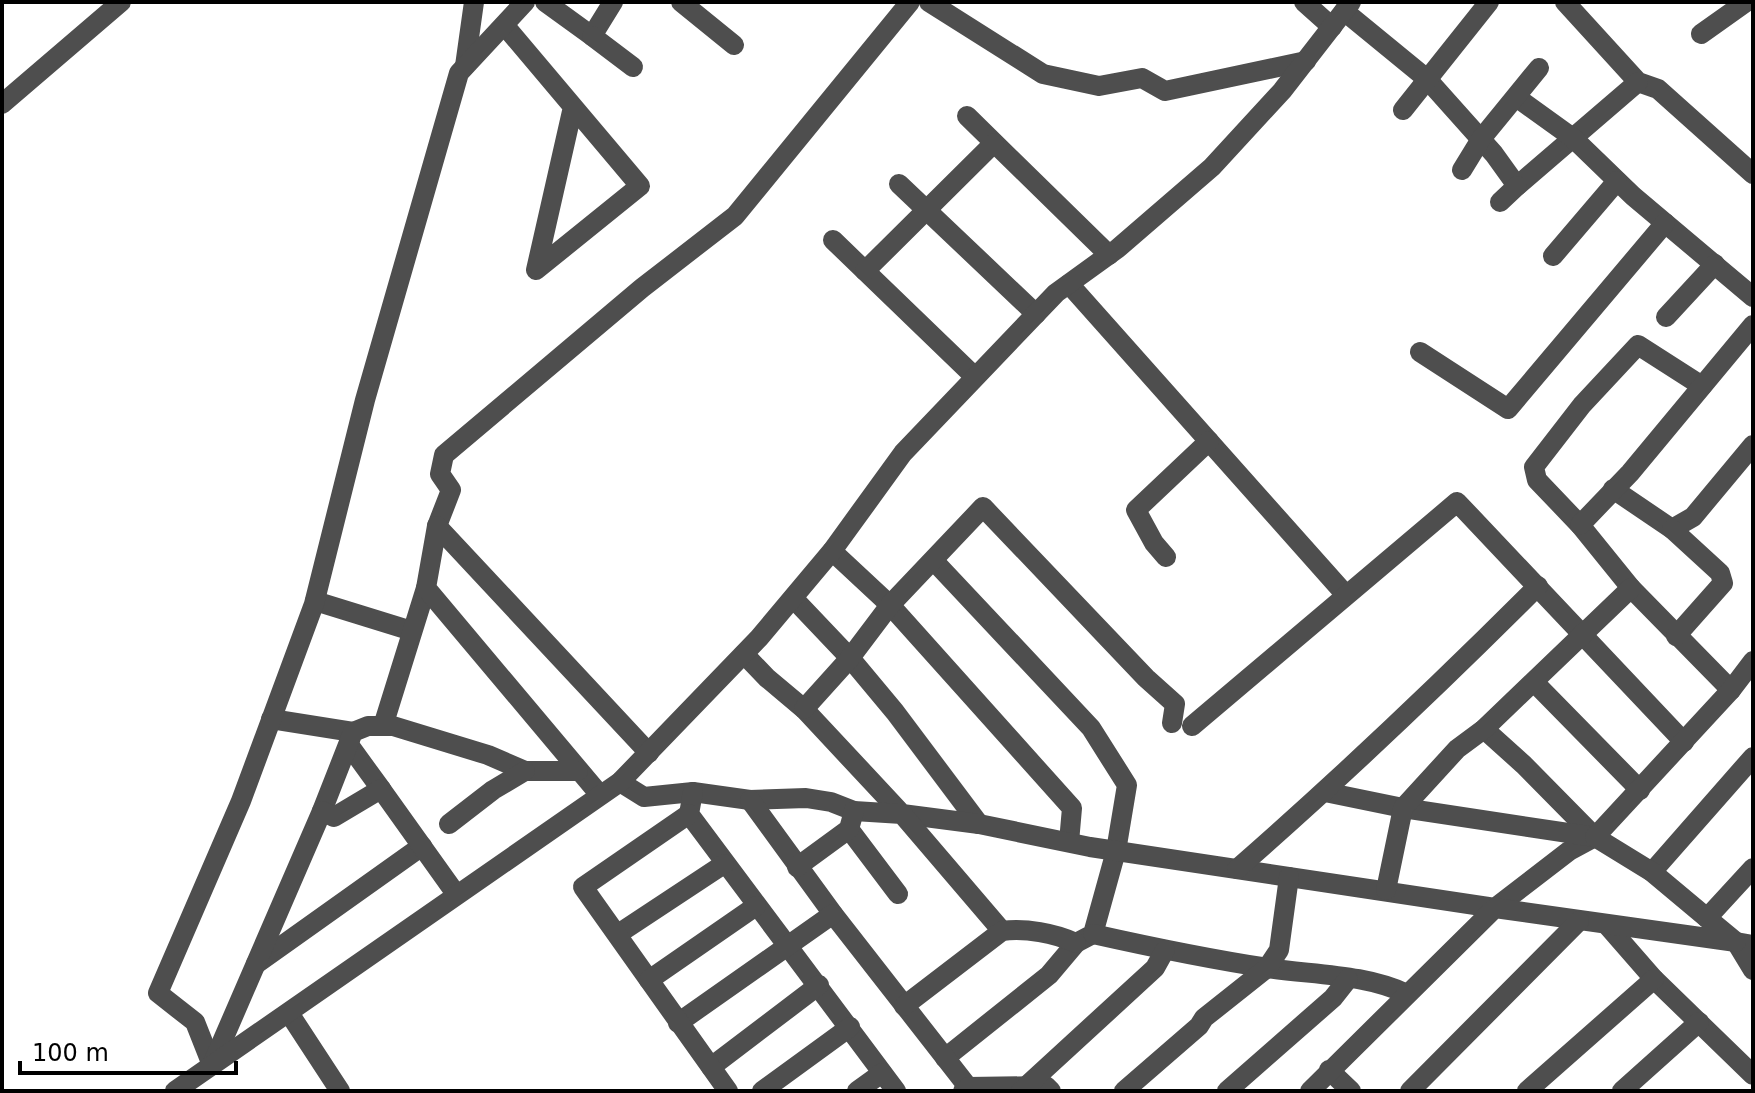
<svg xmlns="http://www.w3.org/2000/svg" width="1755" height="1093" font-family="'DejaVu Sans',sans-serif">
  <rect width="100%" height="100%" fill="#fff"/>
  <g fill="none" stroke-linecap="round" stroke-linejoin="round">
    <g stroke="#4e4e4e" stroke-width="20">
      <polyline points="545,2 592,36 613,2"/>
      <polyline points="681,2 734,45"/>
      <polyline points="929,2 1043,74 1099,86 1142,78 1165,91 1306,61"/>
      <polyline points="1304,2 1332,27"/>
      <polyline points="1565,2 1638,82 1658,89 1753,174"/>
      <polyline points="1344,11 1427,79 1494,154 1517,186 1638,82"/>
      <polyline points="505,26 640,186 536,270 573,107"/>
      <polyline points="1701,34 1746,2"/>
      <polyline points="592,36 633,67"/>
      <polyline points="465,66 474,2"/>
      <polyline points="1516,97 1573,138 1633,196 1753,297"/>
      <polyline points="2,104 121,2"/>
      <polyline points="1403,110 1489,2"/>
      <polyline points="967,116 1109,255"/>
      <polyline points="1462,170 1481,139 1539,68"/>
      <polyline points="899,184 1036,314"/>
      <polyline points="1500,202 1517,186"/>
      <polyline points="833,240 975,377"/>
      <polyline points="1553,256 1617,181"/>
      <polyline points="865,271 994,143"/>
      <polyline points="1069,284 1345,594"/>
      <polyline points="1666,317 1715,264"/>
      <polyline points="1420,352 1508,409 1665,223"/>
      <polyline points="1702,386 1638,345 1582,405 1534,467 1537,480 1580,525 1631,588 1731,690"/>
      <polyline points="1613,489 1672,529 1693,517 1753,445"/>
      <polyline points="1580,525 1630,473 1753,325"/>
      <polyline points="437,526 451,490 440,474 444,455 642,288 735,216 910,2"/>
      <polyline points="1672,529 1720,573 1723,583 1676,636"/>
      <polyline points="832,551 890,605 1072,808 1069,842"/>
      <polyline points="1166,557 1154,543 1136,510 1209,441"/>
      <polyline points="934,561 1091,728 1127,785 1116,851 1093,934 1076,943 1049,975 945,1058"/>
      <polyline points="793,598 850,658 895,712 979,824"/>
      <polyline points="315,601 412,631"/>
      <polyline points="744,654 767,678 804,709 902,814 979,824 1090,847 1495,908 1569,851 1595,837"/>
      <polyline points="1534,682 1640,790"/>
      <polyline points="804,709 850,658 890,605 983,507 1146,678 1175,704 1172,723"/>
      <polyline points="271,719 353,732"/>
      <polyline points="383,726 426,588"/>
      <polyline points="1192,726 1457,502 1684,742"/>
      <polyline points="1484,729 1524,765 1595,837"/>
      <polyline points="349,745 381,789"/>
      <polyline points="620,782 644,797 693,792 750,800 806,798 831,802 854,811 902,814 1002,931"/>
      <polyline points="693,792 689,814 896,1091"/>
      <polyline points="1325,792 1403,808 1595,837"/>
      <polyline points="600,795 426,588 437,526 649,753"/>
      <polyline points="750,800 833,914 968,1087 963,1091"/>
      <polyline points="322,811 353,732 368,726 393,726 488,755 525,771 578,771"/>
      <polyline points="449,824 493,790 525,771"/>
      <polyline points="849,829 898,894"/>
      <polyline points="797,867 849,829 854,811"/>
      <path d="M 1237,869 C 1341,778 1440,684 1538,586"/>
      <polyline points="1652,872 1753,757"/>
      <polyline points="1386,890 1403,808 1457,749 1484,729 1631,588"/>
      <polyline points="1707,918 1652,872 1595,837 1731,690 1753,661"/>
      <polyline points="1606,924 1654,979 1753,1075"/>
      <polyline points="618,934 724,864"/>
      <path d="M 1093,934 C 1151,947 1209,959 1268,968 C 1314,975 1365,974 1407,994"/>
      <polyline points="1753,945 1736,942 1753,970"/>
      <polyline points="256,964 422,846"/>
      <polyline points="649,980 583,887 689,814"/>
      <path d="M 904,1006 L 1002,931 C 1026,928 1054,933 1076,943"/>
      <polyline points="289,1013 340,1091"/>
      <polyline points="678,1023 833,914"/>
      <polyline points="212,1065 195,1022 158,993 241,801 314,604 365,400 459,73 525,2"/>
      <polyline points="212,1065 322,811 334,817 381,789 456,894"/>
      <polyline points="711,1067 819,985"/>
      <polyline points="1329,1070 1351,1091"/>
      <polyline points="175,1091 620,782 759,638 832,551 903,453 1056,293 1117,249 1212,167 1282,91 1351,2"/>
      <polyline points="728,1091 649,980 756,906"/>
      <polyline points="762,1091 850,1027"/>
      <polyline points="857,1091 882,1073"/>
      <polyline points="970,1091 968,1087 1046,1086 1051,1091"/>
      <polyline points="1021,1091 1155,968 1165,950"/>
      <polyline points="1124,1091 1199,1026 1204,1018 1267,968 1279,950 1289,877"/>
      <polyline points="1227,1091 1333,998 1348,979"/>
      <polyline points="1310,1091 1495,908 1736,942 1707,918 1753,868"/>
      <polyline points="1410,1091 1579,921"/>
      <polyline points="1527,1091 1654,979"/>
      <polyline points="1622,1091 1699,1022"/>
    </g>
  </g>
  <rect width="1755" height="1093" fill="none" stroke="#000000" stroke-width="8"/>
  <path d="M20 1061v12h216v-12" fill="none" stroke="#000000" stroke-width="4"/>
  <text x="32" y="1061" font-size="24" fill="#000000" stroke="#ffffff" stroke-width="6" paint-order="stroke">100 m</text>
</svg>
